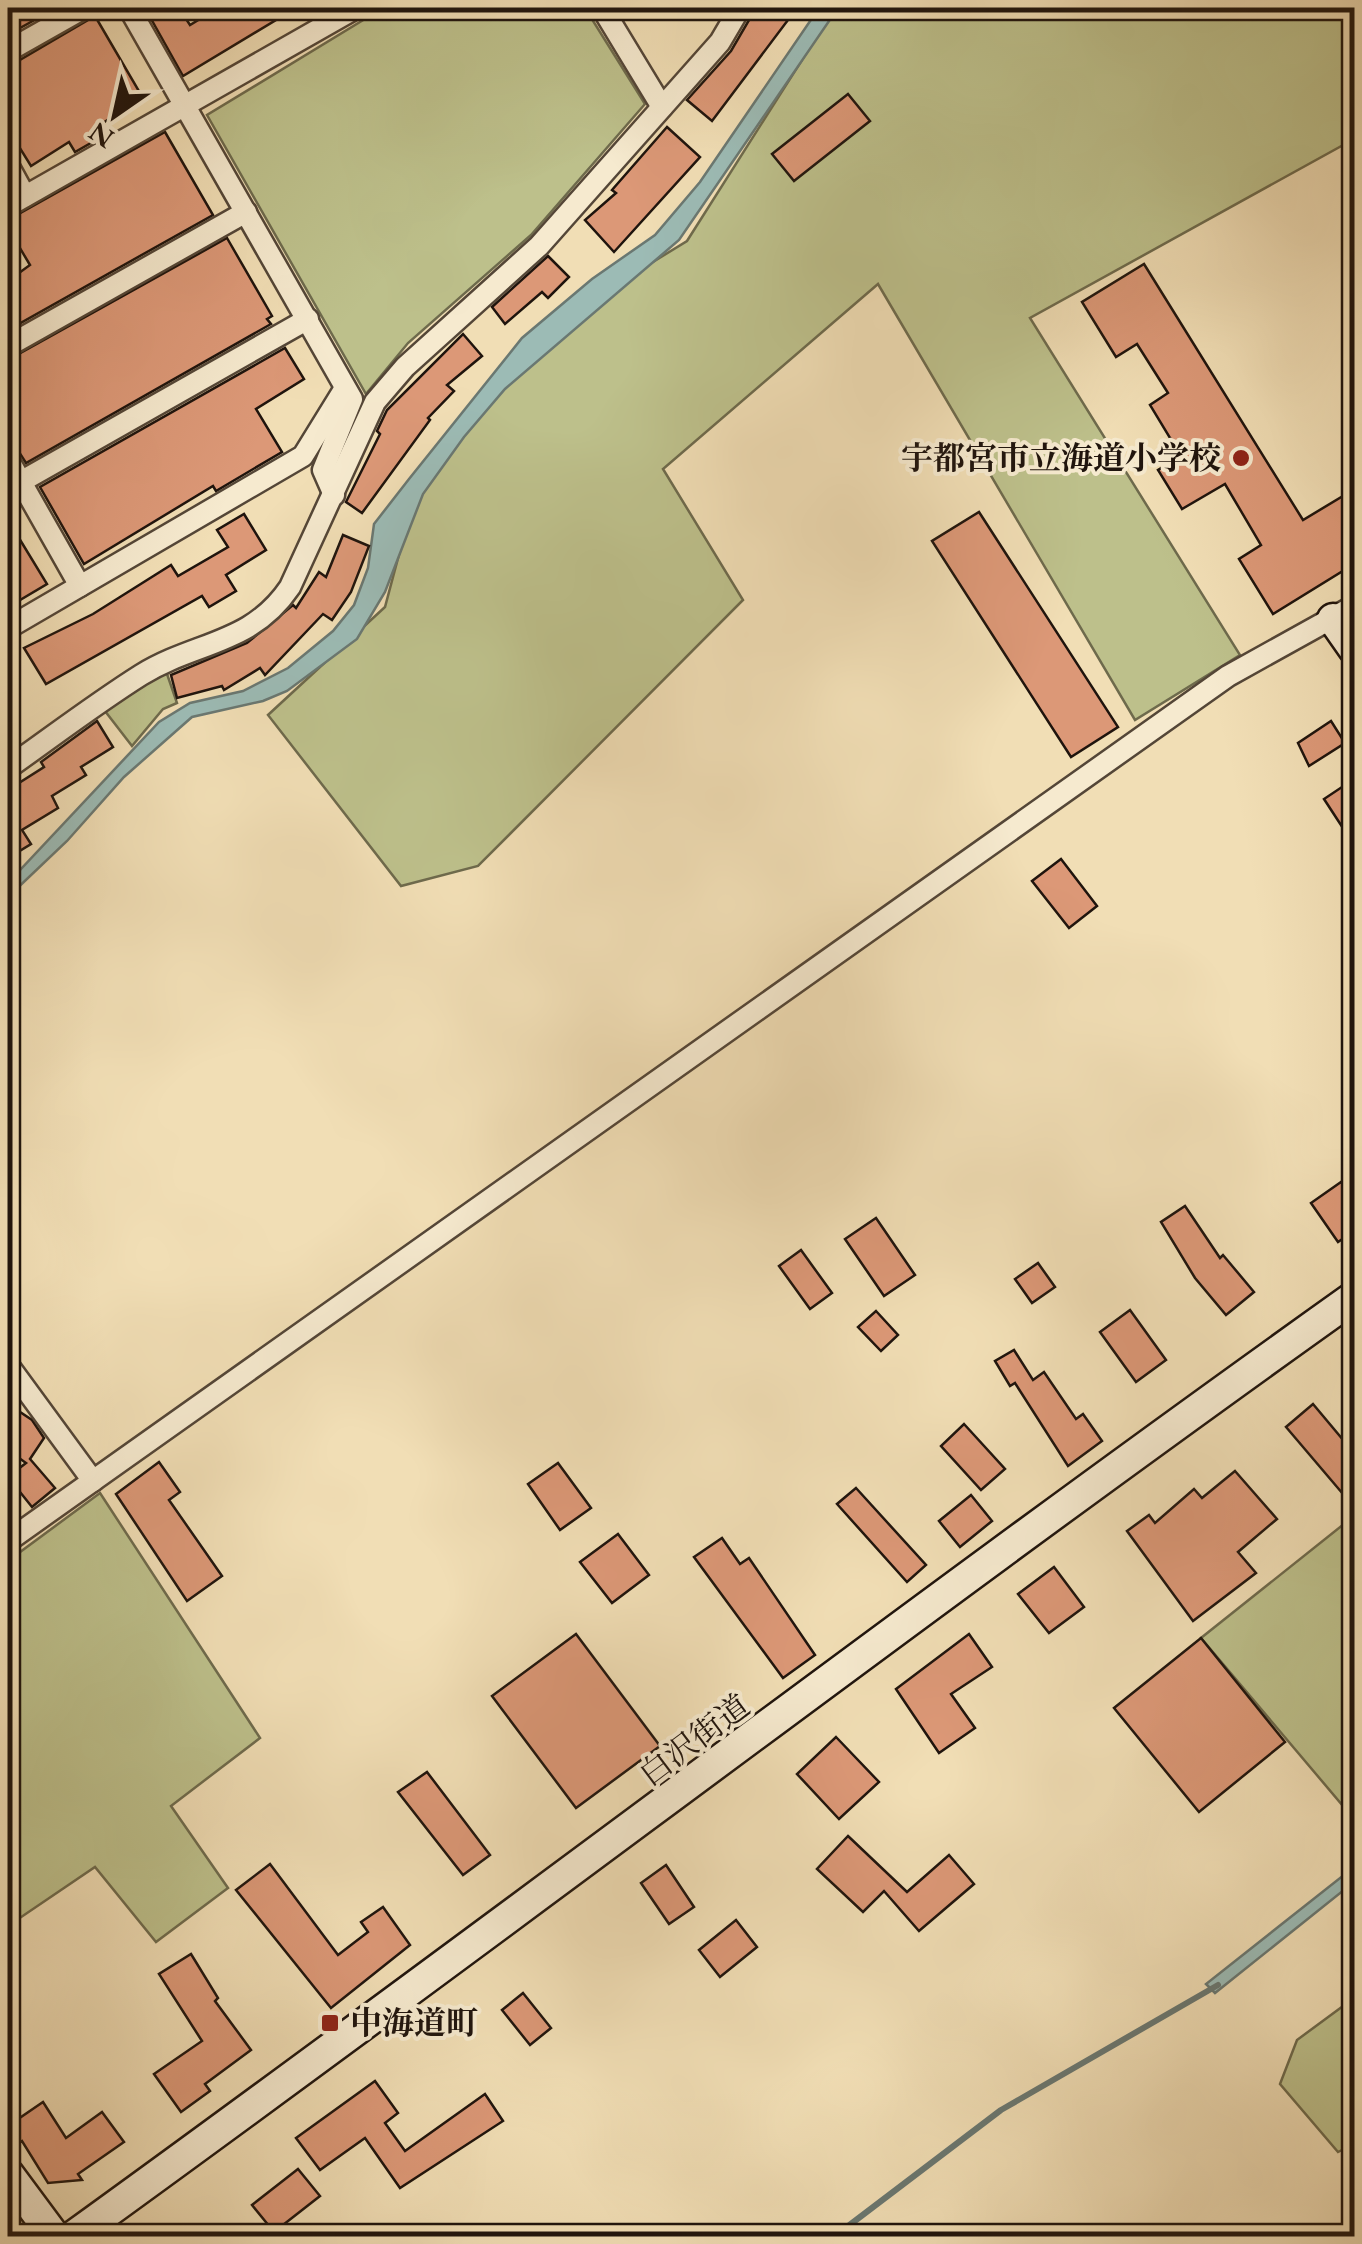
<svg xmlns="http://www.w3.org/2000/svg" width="1362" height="2244" font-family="'EB Garamond','Noto Serif JP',serif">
  <rect width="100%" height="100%" fill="#f1deb5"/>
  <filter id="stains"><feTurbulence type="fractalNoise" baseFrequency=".002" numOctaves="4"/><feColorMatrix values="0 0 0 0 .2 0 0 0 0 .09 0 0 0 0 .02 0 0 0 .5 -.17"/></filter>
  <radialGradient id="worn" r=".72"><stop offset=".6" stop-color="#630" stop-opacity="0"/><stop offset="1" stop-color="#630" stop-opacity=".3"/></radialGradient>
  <g fill="#bdc08b" stroke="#6e6a4c" stroke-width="2.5">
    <polygon points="383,8 585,8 645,104 531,235 408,343 366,394 207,115"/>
    <polygon points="835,8 1354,8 1354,139 1030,318 1240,655 1135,720 878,284 663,469 743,600 478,866 401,886 268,715 385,607 421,472 570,313 687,241"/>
    <polygon points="166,671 177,703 163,709 132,746 105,711"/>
    <polygon points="100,1493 260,1738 171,1806 228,1888 156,1942 95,1867 8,1926 8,1561"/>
    <polygon points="1354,1516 1354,1819 1201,1638"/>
    <polygon points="1354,1998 1354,2144 1338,2152 1280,2084 1297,2040"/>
  </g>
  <g fill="#9cbbb5" stroke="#6a7872" stroke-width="2.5">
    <polygon points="819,8 838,8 679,240 505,389 464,437 423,494 385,592 357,639 287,691 263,701 192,717 124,777 67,841 8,897 8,877 20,870 159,722 190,703 243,691 288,668 333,631 354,605 368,568 374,524 409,479 522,338 592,279 655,235 700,182"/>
    <polygon points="1354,1867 1354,1882 1215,1993 1206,1984"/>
  </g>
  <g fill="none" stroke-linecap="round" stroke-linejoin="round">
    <polyline stroke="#6a7872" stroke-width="6" points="835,2236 1001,2110 1218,1985"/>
  </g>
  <g fill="#dc9877" stroke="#1f140d" stroke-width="2.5">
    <polygon points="8,8 32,8 38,18 11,33"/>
    <polygon points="145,8 179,8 190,25 218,8 296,8 183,76"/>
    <polygon points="756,8 797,8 712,121 687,100 731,51"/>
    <polygon points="95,16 143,98 98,126 103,136 75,152 69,142 31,166 8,129 8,67"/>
    <polygon points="848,94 870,121 794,181 772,154"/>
    <polygon points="667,127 700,157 614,252 585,220 616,193 612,190"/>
    <polygon points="165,132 213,215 8,330 8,281 30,265 8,228 8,220"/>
    <polygon points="227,238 272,316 267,319 271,324 26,463 8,435 8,360"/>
    <polygon points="548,256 569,277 548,298 542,292 505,324 492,307"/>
    <polygon points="1144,264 1303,520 1348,493 1354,504 1354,564 1273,614 1239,559 1261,545 1225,484 1182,509 1158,470 1181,456 1150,405 1168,393 1137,344 1116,357 1082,302"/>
    <polygon points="463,334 482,356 447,385 454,391 428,418 430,420 362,513 346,502 380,434 377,431 387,410"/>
    <polygon points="285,348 304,379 256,409 282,452 216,491 213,486 84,564 40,487"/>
    <polygon points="979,512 1118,727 1071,757 932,541"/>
    <polygon points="244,514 266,550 226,575 236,591 209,607 202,596 46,684 24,648 93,614 171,565 178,576 228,547 217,530"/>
    <polygon points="8,520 47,584 20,600 8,579"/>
    <polygon points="343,535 369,546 351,592 332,620 323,614 265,675 260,668 224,690 222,686 177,698 171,675 247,643 293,605 296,608 319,572 326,577"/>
    <polygon points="97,721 113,747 81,767 86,775 52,796 58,808 22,830 31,844 8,858 8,790 44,767 41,762"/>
    <polygon points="1331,721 1345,743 1309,766 1298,743"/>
    <polygon points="1354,779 1354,845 1324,799"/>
    <polygon points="1061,859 1097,906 1069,928 1032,881"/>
    <polygon points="1341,1182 1354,1201 1354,1231 1338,1242 1311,1203"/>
    <polygon points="1185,1206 1220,1258 1223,1255 1254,1292 1226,1315 1195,1278 1161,1222"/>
    <polygon points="876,1218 915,1275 884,1296 845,1239"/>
    <polygon points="801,1250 832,1293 810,1309 779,1266"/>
    <polygon points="1038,1263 1055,1287 1032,1303 1015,1279"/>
    <polygon points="1130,1310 1166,1360 1136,1382 1100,1332"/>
    <polygon points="876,1311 898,1335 881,1351 858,1327"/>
    <polygon points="1014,1350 1033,1380 1044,1372 1076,1419 1083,1414 1102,1441 1068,1466 1015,1383 1010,1386 995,1361"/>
    <polygon points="8,1404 32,1420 44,1438 30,1459 55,1488 32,1507 8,1477 26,1463 8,1450"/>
    <polygon points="1313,1404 1354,1453 1354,1484 1343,1494 1286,1427"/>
    <polygon points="964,1424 1005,1469 981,1490 941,1446"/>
    <polygon points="159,1462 180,1492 169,1500 222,1576 187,1601 116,1494"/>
    <polygon points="558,1463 591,1508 560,1530 528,1484"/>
    <polygon points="1235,1471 1277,1519 1238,1552 1256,1573 1193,1621 1127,1531 1149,1515 1155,1523 1194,1489 1202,1498"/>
    <polygon points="856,1488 926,1565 907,1582 837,1504"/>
    <polygon points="971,1495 992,1521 960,1547 939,1521"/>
    <polygon points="618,1534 649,1575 612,1603 580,1562"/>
    <polygon points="722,1538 740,1564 749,1558 815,1655 783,1678 694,1557"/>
    <polygon points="1054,1567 1084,1607 1049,1633 1018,1594"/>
    <polygon points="576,1634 660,1746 576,1808 492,1696"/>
    <polygon points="969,1634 992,1667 951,1694 975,1728 939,1753 896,1689"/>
    <polygon points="1201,1638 1285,1742 1199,1812 1114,1708"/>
    <polygon points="836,1737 879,1782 839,1819 797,1774"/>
    <polygon points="427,1772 490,1855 463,1875 398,1792"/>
    <polygon points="848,1836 907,1892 949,1855 974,1884 919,1931 884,1891 863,1912 817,1869"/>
    <polygon points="270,1864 338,1955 368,1932 361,1922 383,1907 410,1945 331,2008 236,1890"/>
    <polygon points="666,1865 694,1907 669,1924 641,1883"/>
    <polygon points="736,1920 757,1947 720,1977 699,1950"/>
    <polygon points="191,1954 218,1998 215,2001 251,2050 205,2084 210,2091 181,2112 154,2074 202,2041 159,1974"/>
    <polygon points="523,1993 551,2028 530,2045 502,2010"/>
    <polygon points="375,2081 398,2113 385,2123 405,2151 485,2094 503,2121 400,2188 365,2138 320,2170 296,2138"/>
    <polygon points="43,2102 66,2138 102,2112 124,2142 78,2174 82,2180 48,2183 22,2141 16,2145 8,2131 8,2126"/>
    <polygon points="298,2169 320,2196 274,2232 252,2205"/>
  </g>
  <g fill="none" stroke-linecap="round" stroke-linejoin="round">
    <defs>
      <g id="street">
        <polyline points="129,8 352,399 323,470 334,495"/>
        <polyline points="602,8 662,107"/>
        <polyline points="8,51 84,8"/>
        <polyline points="8,165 25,196"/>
        <polyline points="8,206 356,8"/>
        <polyline points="8,346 246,212"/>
        <polyline points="8,459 80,586"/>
        <polyline points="8,489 308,319"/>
        <polyline points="8,628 303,456 345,388"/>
        <path d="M 8,768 C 52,737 95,704 141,675 C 196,641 251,645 290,587 L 375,402 L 405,367 L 539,246 L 720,42 L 740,8"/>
        <polyline points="8,1365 93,1481"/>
        <polyline points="8,1541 1228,676 1354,606"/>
      </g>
      <g id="secondary">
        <polyline points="1333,619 1354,649"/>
        <polyline points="8,2174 54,2236"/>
        <path d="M 74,2236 C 503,1926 923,1604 1354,1297"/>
      </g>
    </defs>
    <use href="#street" stroke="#544637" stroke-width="25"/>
    <use href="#secondary" stroke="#1f140d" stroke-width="35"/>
    <use href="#street" stroke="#f6eacf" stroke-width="20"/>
    <use href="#secondary" stroke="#f6eacf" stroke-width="30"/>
  </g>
  <g fill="#8f2418" stroke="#f6eacf" stroke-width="4">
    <circle cx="1241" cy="458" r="10"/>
    <rect x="320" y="2013" width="20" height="20" rx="5"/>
  </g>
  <g text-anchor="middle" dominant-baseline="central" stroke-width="8" stroke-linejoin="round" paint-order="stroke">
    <g font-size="32" font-weight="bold" fill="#1f140d" stroke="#f6eacf" text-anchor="end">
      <text x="1221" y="458">宇都宮市立海道小学校</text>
      <text x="350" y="2023" text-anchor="start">中海道町</text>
    </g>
    <g font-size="32" fill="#1f140d" stroke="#f6eacf">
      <text transform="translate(694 1740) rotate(-37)">白沢街道</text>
    </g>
  </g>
  <rect width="1362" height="2244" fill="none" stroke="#f1deb5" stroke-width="40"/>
  <rect x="10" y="10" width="1342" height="2224" fill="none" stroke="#1f140d" stroke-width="5"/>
  <rect x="20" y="20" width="1322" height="2204" fill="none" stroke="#1f140d" stroke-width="2.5"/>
  <g transform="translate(115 115) rotate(214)" stroke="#f6eacf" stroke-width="8" paint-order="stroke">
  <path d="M0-8L18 38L0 25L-18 38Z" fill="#1f140d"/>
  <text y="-15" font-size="28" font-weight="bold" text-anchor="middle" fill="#1f140d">N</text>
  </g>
  <rect width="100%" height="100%" filter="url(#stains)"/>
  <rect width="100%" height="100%" fill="url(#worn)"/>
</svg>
